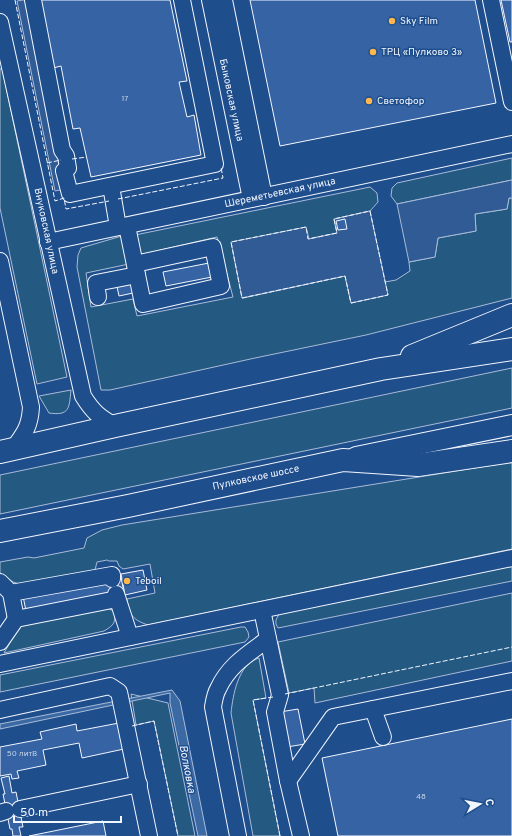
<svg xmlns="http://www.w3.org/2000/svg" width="512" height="836" font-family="Overpass,sans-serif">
  <rect width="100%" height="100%" fill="#1f4e8c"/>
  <g fill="#245a82" stroke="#a8bbd7">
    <polygon points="2,68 67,377 37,384 0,208 0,69"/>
    <polygon points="512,158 512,180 397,204 391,196 392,188 397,183"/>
    <polygon points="370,187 377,193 378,202 370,211 334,219 337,233 308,239 306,227 243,298 345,276 351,303 387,295 385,282 396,280 410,271 409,262 435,257 438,238 476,231 475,214 507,209 509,198 512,198 512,298 366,335 255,358 110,390 101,390 77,267 78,255 81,248 125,235 129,264 86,273 91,307 133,299 137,316 233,297 217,237 139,255 135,235"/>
    <polygon points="512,368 512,408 0,514 0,475"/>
    <path d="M 71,390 C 69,408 70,416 49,413 L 39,396 Z"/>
    <path d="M 512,462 L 512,549 L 148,625 C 133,620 129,615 127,599 L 155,593 L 150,564 L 123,569 L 119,566 L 117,561 L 109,561 L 107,560 L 97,562 L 95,570 L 23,585 L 13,582 L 0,573 L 0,562 L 28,557 L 34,558 L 84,548 L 87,538 L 102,530 L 122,525 Z"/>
    <path d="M 512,566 L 512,581 L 278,628 C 274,622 276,619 280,613 Z"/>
    <polygon points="512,593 512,661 315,703 314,688 289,693 278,642"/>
    <path d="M 102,607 L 109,609 L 114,611 C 117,622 113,626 104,631 L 4,653 L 21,623 Z"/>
    <polygon points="241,627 245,627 248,632 249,637 245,642 0,692 0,675"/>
    <path d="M 259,658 L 266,698 L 253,700 L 280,836 L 253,836 L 231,713 C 233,695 238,664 259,658 Z"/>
    <polygon points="131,694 168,703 195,836 178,836 154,721 136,725"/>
  </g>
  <g fill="#305b95" stroke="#a8bbd7">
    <polygon points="23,0 28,0 65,189 55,191 17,1"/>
    <polygon points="512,180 512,198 509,198 507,209 475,214 476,231 438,238 435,257 409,262 397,204"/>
    <polygon points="370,211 388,295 351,303 345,276 242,298 231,242 306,227 309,239 337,233 334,219"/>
  </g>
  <polygon fill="#3b69a3" stroke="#a8bbd7" points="172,690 180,701 207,836 198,836 170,703 170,693 0,729 0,724"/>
  <g fill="#3563a3" stroke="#f2f6ff">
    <polygon points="40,0 170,0 187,81 179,82 187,117 194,115 201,155 91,177 80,128 73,129 61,66 53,68"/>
    <polygon points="250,0 475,0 496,103 280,146"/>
    <polygon points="501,0 512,0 512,42 510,42"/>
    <polygon points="345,219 347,229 338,230 336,221"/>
    <polygon points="209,263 212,277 166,286 163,272"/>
    <polygon points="130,278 133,293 119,296 116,282"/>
    <polygon points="143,570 147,590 125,595 121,574"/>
    <polygon points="121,577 124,593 26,611 23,596"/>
    <polygon points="298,709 305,744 287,747 280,712"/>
    <polygon points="512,719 512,836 338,836 322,758"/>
    <polygon points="119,723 124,749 82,758 79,743 43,750 46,765 17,771 19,778 12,779 11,774 0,776 0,747 42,739 40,732 76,724 77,731"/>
    <polygon points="9,776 12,793 16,792 23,827 19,827 21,836 13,836 12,829 10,829 3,794 5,794 1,778"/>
    <polygon points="103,821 106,836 29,836"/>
  </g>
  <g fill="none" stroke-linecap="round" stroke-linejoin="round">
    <defs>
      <g id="minor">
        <polyline points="33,0 62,150 66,156 68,168 64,171 70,194 215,164 182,0"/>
        <polyline points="210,0 251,199"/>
        <polyline points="224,0 264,197"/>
        <polyline points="491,0 512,102"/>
        <path d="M 0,22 L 83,396 C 93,412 99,417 115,426"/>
        <polyline points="111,186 118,227"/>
        <polyline points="127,226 143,304 221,286 213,247 135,264"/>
        <polyline points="48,242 512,144"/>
        <path d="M 0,261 L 31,407 C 30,426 25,433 13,449"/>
        <polyline points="98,297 96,283 137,275"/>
        <polyline points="0,582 11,593 16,619"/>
        <polyline points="11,593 112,575 112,579"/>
        <polyline points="116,594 130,637"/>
        <polyline points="262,610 280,695 275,712 288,781 301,836"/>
        <polyline points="0,642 16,619 117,599"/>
        <polyline points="0,664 512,558"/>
        <polyline points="373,709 383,737"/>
        <polyline points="0,710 110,686 119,692 149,836"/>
        <polyline points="288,781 333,717 512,681"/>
        <polyline points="20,809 139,784"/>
        <polyline points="0,813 6,811"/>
        <path d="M 238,836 L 213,707 C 214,701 215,694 218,689 C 229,665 248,654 268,639"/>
      </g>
      <polyline id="major" points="356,457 512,425"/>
      <g id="highway">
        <polyline points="412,356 512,315"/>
        <polyline points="0,452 115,426 381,369 512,349"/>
        <polyline points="0,531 128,506 343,460 418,465 512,451"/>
      </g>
    </defs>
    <use href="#minor" stroke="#f2f6ff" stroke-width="18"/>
    <use href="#major" stroke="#f2f6ff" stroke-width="22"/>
    <use href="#highway" stroke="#f2f6ff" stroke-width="24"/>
    <use href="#minor" stroke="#1f4e8c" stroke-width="16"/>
    <use href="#major" stroke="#1f4e8c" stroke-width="20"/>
    <use href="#highway" stroke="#1f4e8c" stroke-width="22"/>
    <g stroke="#f2f6ff" stroke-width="1" stroke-dasharray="5 2" stroke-linecap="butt">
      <polyline points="15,0 55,201 64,198 66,209 109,201"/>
      <polyline points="72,159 87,157"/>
      <polyline points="47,163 61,160"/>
      <polyline points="118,199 223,178 221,167"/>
      <polygon points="370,211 388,295 351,303 345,276 242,298 231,242 306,227 308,239 337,233 334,219"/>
      <polyline points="285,694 512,647"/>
      <polyline points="273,697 253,700 280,836"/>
      <polyline points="132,726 154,721 178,836"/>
    </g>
  </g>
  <g fill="#ffb74d" stroke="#1f4e8c" stroke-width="1.5">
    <circle cx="392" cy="21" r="4"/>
    <circle cx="373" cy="52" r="4"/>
    <circle cx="369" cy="101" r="4"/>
    <circle cx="127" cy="581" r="4"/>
  </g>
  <g text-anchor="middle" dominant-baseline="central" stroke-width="3" stroke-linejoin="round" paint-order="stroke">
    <g font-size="8" fill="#c3d1e8">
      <text x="125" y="99">17</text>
      <text x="22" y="754">50 литВ</text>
      <text x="421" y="797">48</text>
    </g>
    <g font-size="10" fill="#f2f6ff" stroke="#1f4e8c" text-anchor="start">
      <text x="400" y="21">Sky Film</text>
      <text x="381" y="52">ТРЦ «Пулково 3»</text>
      <text x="377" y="101">Светофор</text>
      <text x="135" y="581">Teboil</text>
    </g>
    <g font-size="10" fill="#f2f6ff" stroke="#1f4e8c">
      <text transform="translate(231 100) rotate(78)">Быковская улица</text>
      <text transform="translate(280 193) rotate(-12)">Шереметьевская улица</text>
      <text transform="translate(46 231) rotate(78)">Внуковская улица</text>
      <text transform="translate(256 478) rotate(-12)">Пулковское шоссе</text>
    </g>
    <g font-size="11" font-style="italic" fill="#f2f6ff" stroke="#1f4e8c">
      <text transform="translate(187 769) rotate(79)">Волковка</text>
    </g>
  </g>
  <g transform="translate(480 804) rotate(80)" stroke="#1f4e8c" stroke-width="3" paint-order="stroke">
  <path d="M0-3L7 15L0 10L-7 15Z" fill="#f2f6ff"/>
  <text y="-6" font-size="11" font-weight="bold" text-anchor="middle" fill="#f2f6ff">С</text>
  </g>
  <path d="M14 816v6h107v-6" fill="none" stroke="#f2f6ff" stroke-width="2"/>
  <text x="20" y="816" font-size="12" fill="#f2f6ff" stroke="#1f4e8c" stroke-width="3" paint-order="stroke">50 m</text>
</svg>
